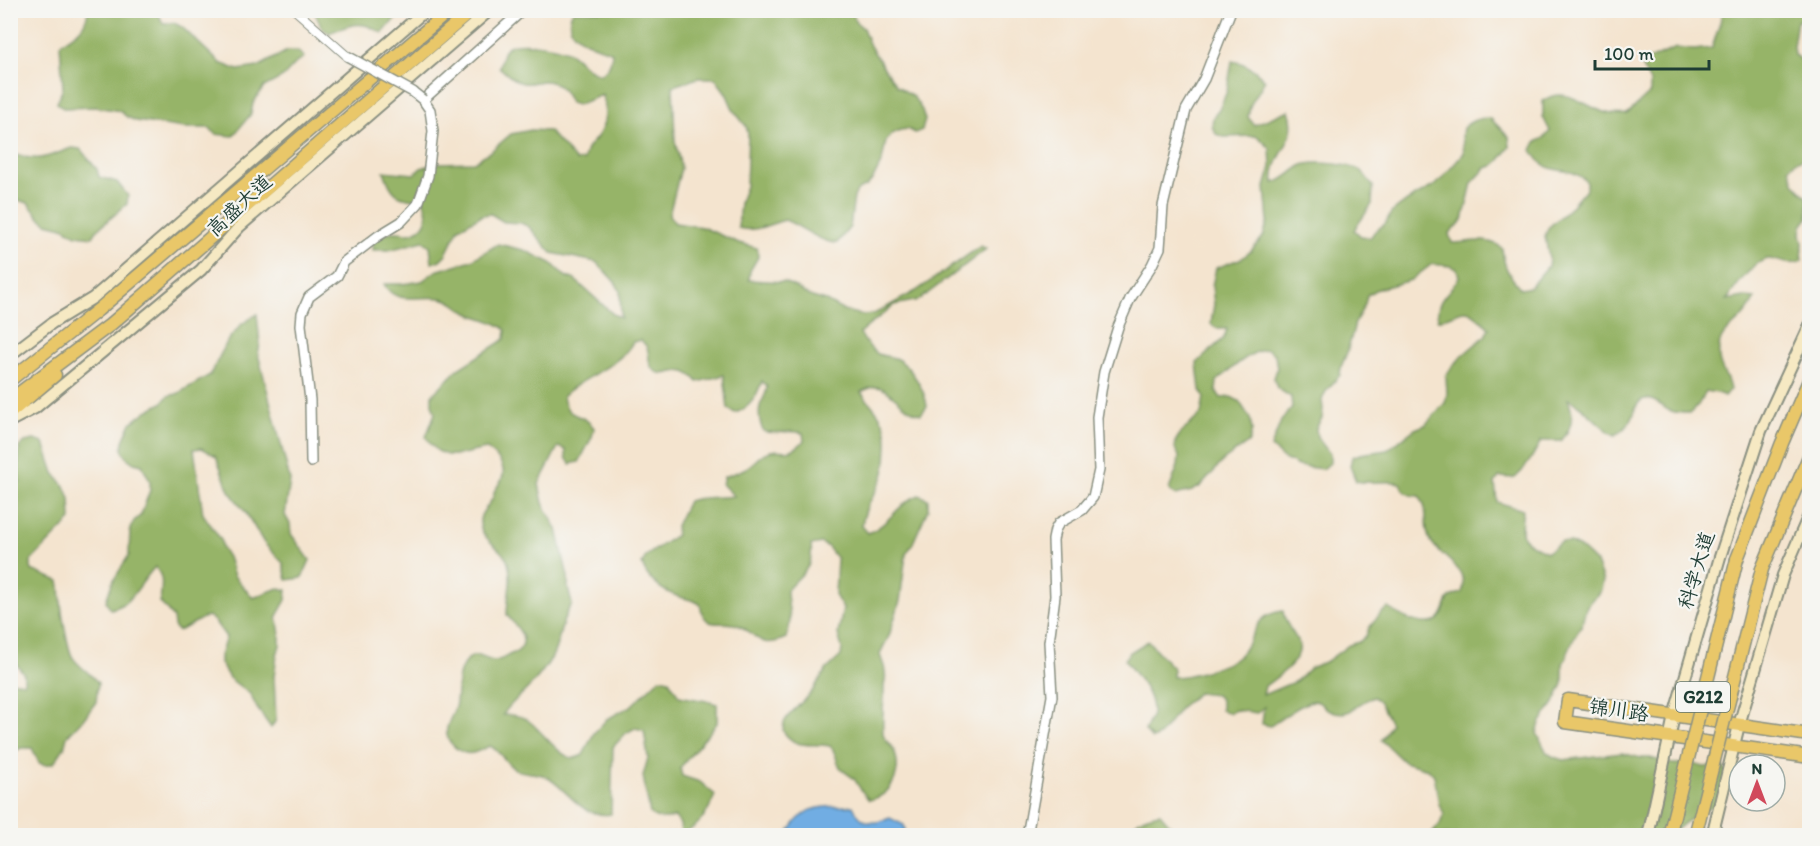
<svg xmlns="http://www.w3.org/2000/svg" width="1820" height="846" font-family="Itim,'LXGW WenKai TC',sans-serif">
  <rect width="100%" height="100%" fill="#f6f6f2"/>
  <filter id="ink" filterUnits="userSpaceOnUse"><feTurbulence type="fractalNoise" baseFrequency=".0167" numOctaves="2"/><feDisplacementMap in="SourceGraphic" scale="12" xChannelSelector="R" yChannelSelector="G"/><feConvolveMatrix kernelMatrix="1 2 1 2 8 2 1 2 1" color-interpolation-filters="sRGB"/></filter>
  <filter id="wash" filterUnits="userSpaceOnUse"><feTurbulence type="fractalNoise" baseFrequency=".008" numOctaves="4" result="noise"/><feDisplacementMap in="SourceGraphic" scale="24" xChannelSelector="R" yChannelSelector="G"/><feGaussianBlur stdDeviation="1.35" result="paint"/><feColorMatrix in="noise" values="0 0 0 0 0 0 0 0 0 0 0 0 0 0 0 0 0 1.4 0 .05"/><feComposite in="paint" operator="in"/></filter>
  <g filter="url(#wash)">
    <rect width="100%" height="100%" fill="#f4e4cf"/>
    <g fill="#96b467" stroke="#5a784e" stroke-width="1.5">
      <path d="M 88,11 L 161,11 L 159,15 L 163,23 L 174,23 L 182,27 L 220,63 L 238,70 L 258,67 L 287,51 L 297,51 L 304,57 L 296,63 L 283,77 L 264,87 L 253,103 L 251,114 L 233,136 L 215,134 L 210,128 L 184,128 L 136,121 L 127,117 L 120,111 L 96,107 L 63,108 L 57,103 L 63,88 L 60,44 C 75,33 85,30 88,11 Z"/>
      <path d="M 314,11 L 408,11 L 394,20 L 383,33 C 376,31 371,26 364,25 C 353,23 340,29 329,33 L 322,28 Z"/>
      <path d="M 573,11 L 852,11 L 856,22 L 863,28 L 870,46 L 886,71 L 897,86 L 913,96 L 922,110 L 925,120 L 922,130 L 915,133 L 908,129 L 900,130 L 892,134 L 886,141 L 882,161 L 873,179 L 867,186 L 858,190 L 854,197 L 850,227 L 837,243 C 821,243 801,226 785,220 C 769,224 754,233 738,228 L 740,202 L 746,186 L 748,134 L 746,126 L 734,111 L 726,93 L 715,78 L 698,78 L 673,86 L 675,141 L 681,168 L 669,215 L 675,223 L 702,227 L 739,243 L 757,248 L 758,257 L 750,271 L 749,280 L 784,282 L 793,286 L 809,296 L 826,301 L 844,311 L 864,315 L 874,314 L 916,291 L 981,246 L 986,249 L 919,300 L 894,305 L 860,333 C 864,341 870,349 878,354 C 884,357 891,356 897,359 C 911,366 925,391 927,406 L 921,414 C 901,410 890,386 875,387 C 871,387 865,390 861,392 C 868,402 878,410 883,422 C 887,430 887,437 887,445 C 887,455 886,464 884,473 C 878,493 864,504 862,526 L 868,533 C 889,525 898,503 919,495 L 928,499 L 928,509 L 912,545 L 906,554 L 900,601 L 889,636 L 880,654 C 881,660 885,666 885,672 C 886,676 885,682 884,686 C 884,702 882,717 883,733 C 884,742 893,745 895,753 C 902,774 891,796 869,800 C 863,793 859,788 855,780 C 851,775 844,773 840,767 C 836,760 836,752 830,746 C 810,742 797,751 783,731 L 784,722 L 790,714 L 811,693 L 826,670 L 841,656 L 842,648 L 838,634 L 843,609 L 835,595 L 837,559 L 828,547 L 821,543 L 811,545 C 814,569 801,573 787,590 C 787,609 794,619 786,638 C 759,650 759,636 740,626 C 724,617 705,635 700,604 C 692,599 685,599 677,596 C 662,591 647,580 642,564 L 646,556 L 676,535 L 676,526 L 688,501 C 699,496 721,498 734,496 L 722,484 L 724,477 C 731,474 739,472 746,468 C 753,464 758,457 765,453 C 781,444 785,460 804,441 L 803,433 C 789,428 778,436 763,431 C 760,423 758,414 760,406 C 763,398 766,396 767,387 L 762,381 C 757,395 751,408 735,413 L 728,409 L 724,375 L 698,382 C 679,359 668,382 654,370 C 647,365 650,355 647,347 C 646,346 642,341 641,340 L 633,342 C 617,369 584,375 563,396 C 566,421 583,411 594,428 L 592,437 L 579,462 L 570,464 L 566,457 L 566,450 L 558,447 L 539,484 L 543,503 L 557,529 L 568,577 L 568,588 L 572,604 C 560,620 561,640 552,657 C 546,667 537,679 529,687 C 520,697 510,703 503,715 C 513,715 522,715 530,722 C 541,730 561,759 574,758 C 577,758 580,756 583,755 L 594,733 L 607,719 L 631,706 L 660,678 L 669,680 L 679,696 L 707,701 L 717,704 L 717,723 L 680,768 L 682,776 L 700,782 L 715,795 C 709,810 699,830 681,833 L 680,824 L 675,817 C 665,820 659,820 650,814 L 643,776 L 648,758 L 644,730 L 635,728 L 626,733 L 613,747 L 611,814 C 580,819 568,788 545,776 C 535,771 523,775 513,768 C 504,761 500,751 490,746 C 484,748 478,752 473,753 C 460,756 444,741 447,728 C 449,719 455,712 456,702 C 458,688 456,670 468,659 C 477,651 485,660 494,661 C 500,661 505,657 511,654 C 513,653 517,653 519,650 C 531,638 514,625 507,615 C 507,596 514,579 507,560 C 501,547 481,540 480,523 C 479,513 488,507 492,499 C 495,495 493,495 495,490 C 497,486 501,483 502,479 C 507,466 497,456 487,449 C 461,452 443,467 426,437 L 435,413 L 432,404 L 432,395 L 458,369 L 505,339 L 506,330 C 497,321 481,319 468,313 C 458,308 452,299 440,298 C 421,295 395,306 384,284 L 403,284 L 422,281 L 436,271 L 472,260 L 498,244 L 524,250 L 551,263 L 565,276 L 575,280 L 613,314 L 621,318 L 620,291 L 615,282 L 596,262 L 552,253 L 529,227 L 521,223 L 504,222 L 491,214 L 482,215 L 459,228 L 446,254 L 440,260 L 432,263 L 430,246 L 423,241 L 389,250 L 373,250 L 373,241 C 378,238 384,234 390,232 C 396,231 403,233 409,233 C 428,230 430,215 423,200 C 399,197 392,198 384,171 L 414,174 L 421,168 L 438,163 L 474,162 L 491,151 L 511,134 L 531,130 L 549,131 L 576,161 L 584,160 C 587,142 592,146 599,134 C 606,123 607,107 602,95 L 577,105 L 570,103 C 565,91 556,80 542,81 C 535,82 530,84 523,83 C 513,81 506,73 499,67 C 501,62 502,53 505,49 C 513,38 559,46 569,52 C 583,60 582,69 600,74 C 610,68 611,63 612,52 C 595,45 558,37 573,11 Z"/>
      <path d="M 1722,11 L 1809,11 L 1809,19 L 1797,21 L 1793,46 L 1794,55 L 1802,60 L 1810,60 L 1809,157 L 1795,162 L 1789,168 L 1795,184 L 1808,198 L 1808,218 L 1802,226 L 1801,234 L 1803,243 L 1802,261 C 1788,267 1784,261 1770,259 C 1756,257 1734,289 1727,300 L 1744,297 L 1755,298 C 1751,306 1747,312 1741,318 C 1727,333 1717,334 1719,358 C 1720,370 1728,376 1730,390 L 1725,396 L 1717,393 L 1706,391 L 1697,407 L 1690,413 C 1684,413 1676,413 1670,411 C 1662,407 1646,390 1637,405 C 1635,407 1635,411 1634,414 C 1630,424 1625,430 1615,435 C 1597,426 1587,407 1568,399 C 1574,415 1573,427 1561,441 L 1541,441 C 1533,455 1527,468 1515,478 L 1499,477 L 1495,483 L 1497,502 L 1523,510 C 1519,539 1520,540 1547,552 L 1561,542 L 1570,543 L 1580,548 L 1588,555 L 1596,563 L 1603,581 L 1601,590 L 1586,608 L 1581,627 L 1575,636 L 1563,664 L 1563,684 L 1554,703 L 1540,723 L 1537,733 L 1547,753 L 1554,757 L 1563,760 L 1622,753 L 1641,758 L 1650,758 L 1672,764 L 1693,764 L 1704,767 L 1722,765 L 1728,773 C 1726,780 1724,795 1719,801 C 1705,815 1683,818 1672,835 L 1431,835 L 1440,824 L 1444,814 L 1439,804 L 1434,775 L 1428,769 L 1404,762 L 1381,740 L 1391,724 L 1380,703 L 1374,697 C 1352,703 1356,719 1327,710 C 1323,706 1321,702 1315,701 C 1305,700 1280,720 1270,726 L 1262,724 L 1264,707 L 1257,713 L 1236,710 L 1229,713 L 1221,710 L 1221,700 L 1216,695 L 1198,693 L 1182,706 L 1159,736 L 1152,739 L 1145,731 C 1147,726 1151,719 1152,713 C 1153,692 1135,675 1125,660 L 1129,653 L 1148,641 L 1173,668 L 1173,677 C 1189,677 1228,666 1239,656 C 1257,639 1250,615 1283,611 C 1285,625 1293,631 1298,642 C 1306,659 1277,677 1265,686 L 1263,695 L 1296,681 L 1310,668 L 1327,661 L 1349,645 L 1359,642 L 1366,636 L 1369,628 L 1380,614 L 1388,608 C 1400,616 1430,633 1441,616 C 1449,603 1443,597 1462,593 C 1470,567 1442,560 1430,540 C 1422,526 1431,511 1419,496 C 1408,496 1404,493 1400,483 C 1385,479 1371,485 1356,481 L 1350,466 L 1352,457 L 1360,454 L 1387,450 L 1415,429 L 1425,425 L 1445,403 L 1447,394 L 1446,376 L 1451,368 L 1463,355 L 1485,336 L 1489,328 C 1463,302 1468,311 1438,320 C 1435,298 1450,294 1459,277 L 1457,269 L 1450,266 L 1432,264 L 1411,280 L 1375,290 L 1367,295 L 1365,304 L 1355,323 L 1348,350 L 1341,367 L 1340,375 L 1326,391 L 1322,400 L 1323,409 L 1322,418 L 1316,428 L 1317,437 L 1330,454 L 1330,463 L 1323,469 L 1298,466 L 1282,458 L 1271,447 L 1281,421 L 1292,407 L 1291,397 L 1277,388 L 1274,378 L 1277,369 L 1275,355 L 1267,349 C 1248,352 1232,369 1217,381 L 1216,391 L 1221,398 L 1231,397 L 1239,401 L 1250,418 L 1252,430 L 1249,442 L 1224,460 L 1201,486 L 1192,491 L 1175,495 L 1169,490 L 1178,466 L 1179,456 L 1175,449 L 1175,442 L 1180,434 L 1201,414 L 1204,397 L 1200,390 L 1197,363 L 1224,338 L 1227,329 L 1218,329 L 1211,324 L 1214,304 L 1212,286 L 1216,268 L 1242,258 L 1251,251 L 1263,237 L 1268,221 L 1265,187 L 1271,167 L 1270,148 L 1257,136 L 1223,137 L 1216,134 L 1212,126 L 1213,117 L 1219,110 L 1227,91 L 1232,61 C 1246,63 1255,70 1265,80 L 1250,106 L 1248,117 L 1254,125 L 1289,110 C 1301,142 1270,155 1274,183 C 1285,180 1291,172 1301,166 C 1311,160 1351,164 1361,171 C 1365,175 1369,181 1373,186 L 1372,204 L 1354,230 L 1361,236 L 1370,238 L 1375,231 L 1385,224 L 1391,213 L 1407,201 L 1437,184 L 1464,153 L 1462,135 L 1463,128 C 1472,120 1478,118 1490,118 L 1509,137 L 1510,147 L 1499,161 L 1493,166 L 1486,168 L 1472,183 L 1463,220 L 1449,234 L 1452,243 C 1469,243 1488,236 1502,248 C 1504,268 1508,274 1521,289 L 1530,287 L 1548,266 L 1549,258 L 1545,236 L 1548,228 L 1569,209 L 1586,189 L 1586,181 C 1567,162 1548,181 1532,150 L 1536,142 L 1544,138 L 1550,131 L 1543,117 L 1543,101 C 1565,84 1586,108 1607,113 C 1614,115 1620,115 1627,114 L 1650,93 L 1650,82 L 1642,67 L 1648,60 L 1676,48 L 1694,50 L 1712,48 L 1720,23 Z"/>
      <path d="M 72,148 L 80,149 L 97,169 L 99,177 L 117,182 L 128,196 L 127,204 L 98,229 L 93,237 L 76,235 L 63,227 L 47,223 L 39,217 L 28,203 L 11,198 L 11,154 C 42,162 43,158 72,148 Z"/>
      <path d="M 257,314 L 260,344 L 258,354 L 290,480 L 285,515 L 290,524 L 291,534 L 310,560 L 302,578 L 287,580 L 283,563 L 264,543 L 246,513 L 229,491 L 216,456 L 202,448 L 194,449 L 203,514 L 221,540 L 222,548 L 228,557 L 234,576 L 253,598 L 278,588 L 287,590 L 286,600 L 277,616 L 280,635 L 280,645 L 277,655 L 274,677 L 276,720 L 271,728 L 257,708 L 250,694 L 229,678 L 220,663 L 220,656 L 226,637 L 216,623 L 209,616 C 197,619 189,628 177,631 L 174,626 L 173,618 L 160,602 C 161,589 165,577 155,567 C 141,581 132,606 110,609 L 106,601 L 112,583 L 129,555 L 130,529 L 134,521 L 141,515 L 150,490 L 150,481 L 142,465 L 134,463 L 127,458 L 122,449 L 123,441 L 131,423 L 147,411 L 162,403 L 168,396 L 177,394 L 210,375 L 228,340 L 242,324 Z"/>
      <path d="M 34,440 L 44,443 L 54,473 L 66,488 L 70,499 L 71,520 L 31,561 L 31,570 L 59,581 C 61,588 60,593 61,600 C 61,609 68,649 72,656 C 78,667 91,673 98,683 L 96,702 L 85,717 L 67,736 L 64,748 L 54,763 L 46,765 L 39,763 L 32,748 L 21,748 L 10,754 L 11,681 L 24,683 L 24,674 L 11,657 L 11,487 L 20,482 L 18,475 L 19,447 L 25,442 Z"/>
      <path d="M 1160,813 L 1173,828 L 1174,835 L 1127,835 C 1136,820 1142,816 1160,813 Z"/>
    </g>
    <path fill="#71ade3" stroke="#48758c" stroke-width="1.5" d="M 853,806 C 861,825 873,825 890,818 L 904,825 L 906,835 L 787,835 C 805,803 820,807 853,806 Z"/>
  </g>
  <g filter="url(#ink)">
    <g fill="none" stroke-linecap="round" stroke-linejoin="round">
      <defs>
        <polyline id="minor" points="295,10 347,56"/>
        <g id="tertiary">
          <polyline points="311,462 310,400 301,325 302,313 309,297 337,276 344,262 378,236 401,222 418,204 428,176 433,131 430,110 423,100 523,10"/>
          <polyline points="1027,836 1052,696 1049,642 1055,596 1053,540 1055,530 1059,523 1082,510 1093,497 1099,470 1097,417 1104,372 1118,327 1130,299 1152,265 1160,248 1163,206 1186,110 1204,79 1231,10"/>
        </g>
        <g id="secondary">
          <polyline points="10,355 52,323 93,298 426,10"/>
          <polyline points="10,421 35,408 201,270 239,227 490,10"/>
          <polyline points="1648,836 1674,716 1720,557 1761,431 1810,325"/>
          <polyline points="1712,836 1739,725 1783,575 1810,513"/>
        </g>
        <polyline id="primary" points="1810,735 1568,700 1565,722 1810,757"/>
        <g id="trunk">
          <polyline points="10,380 98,310 450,10"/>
          <polyline points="10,400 110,325 472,10"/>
          <polyline points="10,413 55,375"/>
          <polyline points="1737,559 1782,443 1810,378"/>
          <polyline points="1762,569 1810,454"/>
        </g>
      </defs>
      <use href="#minor" stroke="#8a9082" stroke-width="10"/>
      <use href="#tertiary" stroke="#8a9082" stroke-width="12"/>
      <use href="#secondary" stroke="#8a9082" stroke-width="14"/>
      <use href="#primary" stroke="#8a9082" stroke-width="15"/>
      <use href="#trunk" stroke="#8a9082" stroke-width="15"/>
      <use href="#minor" stroke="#fff" stroke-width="8"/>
      <use href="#tertiary" stroke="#fff" stroke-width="9"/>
      <use href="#secondary" stroke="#f6e9c3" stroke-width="10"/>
      <use href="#primary" stroke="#e9c769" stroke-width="12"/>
      <use href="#trunk" stroke="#e9c769" stroke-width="12"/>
      <defs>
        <polyline id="tertiary-bridge" points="347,56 413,92 423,100"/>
        <g id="trunk-bridge">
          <polyline points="1669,836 1737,559"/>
          <polyline points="1695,836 1762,569"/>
        </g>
      </defs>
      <use href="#tertiary-bridge" stroke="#8a9082" stroke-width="12" stroke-linecap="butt"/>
      <use href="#trunk-bridge" stroke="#8a9082" stroke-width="15" stroke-linecap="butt"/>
      <use href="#tertiary-bridge" stroke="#fff" stroke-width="9"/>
      <use href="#trunk-bridge" stroke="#e9c769" stroke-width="12"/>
    </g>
  </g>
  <g text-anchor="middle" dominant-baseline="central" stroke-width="4.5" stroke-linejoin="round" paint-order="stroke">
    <rect fill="#f6f6f2" stroke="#60746d" stroke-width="1.5" x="1676" y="682" width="54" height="30" rx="4.5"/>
    <g font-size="18" font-weight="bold" fill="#1f3d34">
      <text x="1703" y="697">G212</text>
    </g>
    <g font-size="20" fill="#1f3d34" stroke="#f6f6f2">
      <text transform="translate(239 205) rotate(-43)">高盛大道</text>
      <text transform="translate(1696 570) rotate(-73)">科学大道</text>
      <text transform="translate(1619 710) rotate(8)">锦川路</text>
    </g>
  </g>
  <rect width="1820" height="846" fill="none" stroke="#f6f6f2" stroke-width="36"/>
  <g transform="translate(1757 783)"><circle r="28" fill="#f6f6f2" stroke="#a0aca6" stroke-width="1.5"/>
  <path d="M0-4.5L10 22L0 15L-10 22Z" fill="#d1495b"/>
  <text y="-9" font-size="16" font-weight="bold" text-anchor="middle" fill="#1f3d34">N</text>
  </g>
  <path d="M1595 60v9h114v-9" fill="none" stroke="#1f3d34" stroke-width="3"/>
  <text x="1604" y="60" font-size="18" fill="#1f3d34" stroke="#f6f6f2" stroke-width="4.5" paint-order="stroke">100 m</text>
</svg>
